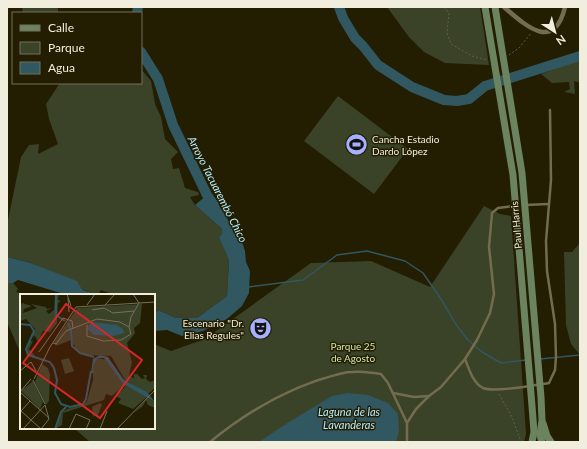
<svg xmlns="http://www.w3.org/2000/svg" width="587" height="449" font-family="Lato,sans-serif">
  <rect width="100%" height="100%" fill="#231d02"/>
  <g fill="#3a4327">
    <polygon points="22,7 58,7 58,13 23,13"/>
    <polygon points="387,7 480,7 489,65 445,63 424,52 409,37"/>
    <polygon points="580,60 580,83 574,81 575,94 564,92 570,89 569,82 552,83 541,74"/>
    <path d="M 141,69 L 151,81 L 155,104 L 161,117 L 165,139 L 178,152 L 171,159 L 173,169 L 179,168 L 185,188 L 198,192 L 199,195 L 190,197 L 195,205 L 222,229 L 222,233 L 219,238 L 229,260 L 227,296 L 197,318 L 176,318 L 158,310 L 155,314 L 154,295 L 115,295 L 101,290 L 98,295 C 91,292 86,292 80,287 L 29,262 L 7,257 L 7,225 L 21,157 L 29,145 L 39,144 L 38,154 L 58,144 L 49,119 L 46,104 L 60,83 L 141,83 Z"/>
    <polygon points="338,96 408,149 374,194 304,141"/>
    <polygon points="484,206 500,214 511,216 526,434 524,442 90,442 74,428 154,428 154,344 171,351 205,339 311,263 371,261 430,287"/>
    <polygon points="580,243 580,355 571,344 566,325 564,252 572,252"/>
    <polygon points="7,283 13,283 18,289 16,292 29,295 21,295 21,354 7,322"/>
  </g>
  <g fill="#315761">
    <polygon points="207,195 213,196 242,242 245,251 246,262 250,271 249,293 242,306 227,319 203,331 182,336 167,330 154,331 154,313 155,314 158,310 176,318 197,318 227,296 229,260 219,238 222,233 222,229 195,205"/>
    <path d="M 7,257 L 28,262 L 77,281 C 84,295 86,289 97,295 L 67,295 L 18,280 L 13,283 L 7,283 Z"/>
    <polygon points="348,393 368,395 388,403 398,414 399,431 396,442 259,442 289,422 332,396"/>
  </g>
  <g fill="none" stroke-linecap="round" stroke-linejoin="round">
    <g stroke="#315761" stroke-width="1.5">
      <polyline points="248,287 303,280 337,255 367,251 405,261 423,273 441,299 455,323 467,339 482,352 501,363 526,360"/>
      <polyline points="540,359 580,355"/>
    </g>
    <g stroke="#315761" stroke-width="10">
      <polyline points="339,7 343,18 355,38 363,46 378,65 412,87 444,100 457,101 469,99 485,86 580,56"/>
      <polyline points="137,13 138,7"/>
      <polyline points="141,52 158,79 173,125 207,195 214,205"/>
    </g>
    <g stroke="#645f47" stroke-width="1" stroke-dasharray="2 2" stroke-linecap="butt">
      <polyline points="444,7 449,13 447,33 451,44 472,56 487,60"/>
      <polyline points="509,55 519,48 531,33"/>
      <polyline points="499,394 512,417 521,442"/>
    </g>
    <g stroke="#736c4f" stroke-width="2.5">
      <polyline points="525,205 548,204"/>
      <path d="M 465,359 C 469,369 473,383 483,388 C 494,393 536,385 549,383 L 555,370 L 556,357 L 555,324 L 547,271 L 546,241 L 551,180 L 550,110"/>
      <polyline points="393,393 414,397 429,396"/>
      <polyline points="407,423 416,409 429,396 441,387 465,359 477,340 490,313 494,294 489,247 492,213 498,208 515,206"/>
      <path d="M 210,442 C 248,411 291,386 339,374 C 352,370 367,372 381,374 L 388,383 L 407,423 L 407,442"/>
    </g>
    <path stroke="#736c4f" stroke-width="4.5" d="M 504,7 C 525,25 554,53 565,7"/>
    <g stroke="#6b835f" stroke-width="7">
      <polyline points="485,7 513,175 532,406 534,432 532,442"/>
      <polyline points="495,7 522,173 541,397 542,420 540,435 542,442"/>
      <polyline points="543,423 547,436 551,442"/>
    </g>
  </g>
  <defs>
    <symbol id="stadium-disc" viewBox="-11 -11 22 22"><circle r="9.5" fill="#a7b0fc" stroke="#231d02"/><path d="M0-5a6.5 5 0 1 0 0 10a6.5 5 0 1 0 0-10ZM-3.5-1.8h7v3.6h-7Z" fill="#111"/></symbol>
    <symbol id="theatre-disc" viewBox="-11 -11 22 22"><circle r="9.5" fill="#a7b0fc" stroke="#231d02"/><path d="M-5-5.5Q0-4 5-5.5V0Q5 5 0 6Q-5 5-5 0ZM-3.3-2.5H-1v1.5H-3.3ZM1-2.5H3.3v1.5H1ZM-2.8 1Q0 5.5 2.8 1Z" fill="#111"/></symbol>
  </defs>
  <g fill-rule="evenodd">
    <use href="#stadium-disc" x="344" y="132" width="25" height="25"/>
    <use href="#theatre-disc" x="248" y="316" width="25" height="25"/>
  </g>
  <g text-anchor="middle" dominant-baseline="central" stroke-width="3" stroke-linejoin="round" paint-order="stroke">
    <g font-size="10" fill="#f1eedd" stroke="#231d02" text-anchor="start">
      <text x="372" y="139">Cancha Estadio<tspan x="372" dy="12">Dardo López</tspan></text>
      <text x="244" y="323" text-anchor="end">Escenario "Dr.<tspan x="244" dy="12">Elias Regules"</tspan></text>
    </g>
    <g font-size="10" fill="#f1eedd" stroke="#231d02">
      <text transform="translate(516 225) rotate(-95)">Paul Harris</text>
    </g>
    <g font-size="10" fill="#d3e5ae" stroke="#231d02">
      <text x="353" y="346">Parque 25<tspan x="353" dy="12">de Agosto</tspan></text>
    </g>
    <g font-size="11" font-style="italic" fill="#b6eefd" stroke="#231d02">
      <text transform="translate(218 189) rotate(63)">Arroyo Tacuarembó Chico</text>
      <text x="349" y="411">Laguna de las<tspan x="349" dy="13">Lavanderas</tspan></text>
    </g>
  </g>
  <g transform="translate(20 294)">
    <rect width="135" height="135" fill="#231d02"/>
    <path d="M 35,0 L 39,0 L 38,6 L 41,7 L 38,9 L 37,29 L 30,38 L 23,37 L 18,48 L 15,42 L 11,43 L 10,47 L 13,47 L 9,55 L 16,63 L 10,62 L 7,56 L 11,44 L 15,35 L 6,25 L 0,27 L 0,14 L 2,9 L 12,12 L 4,15 L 3,19 L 17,14 L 11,10 L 26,13 L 27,15 L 32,14 L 26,17 L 29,20 L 34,16 ZM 122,10 L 120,29 L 114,34 L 115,39 L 107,49 L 112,68 L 109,82 L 114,84 L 114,80 L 117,80 L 122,85 L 125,84 L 123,81 L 127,81 L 126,85 L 130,88 L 135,86 L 135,94 L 128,100 L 105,86 L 91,62 L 64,61 L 56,55 L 51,46 L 36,52 L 34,48 L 57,14 ZM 49,64 L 54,77 L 45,80 L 41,66 ZM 78,64 L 87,66 L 103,90 L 127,103 L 113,115 L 98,109 L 101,105 L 96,102 L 105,93 L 104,91 L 92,102 L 86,100 L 84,106 L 43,119 L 42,131 L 35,135 L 41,119 L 47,115 L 63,111 L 67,107 L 73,86 L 73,73 ZM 22,70 L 28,74 L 30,81 L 29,107 L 26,111 L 15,88 ZM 13,87 L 23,108 L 20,115 L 1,97 ZM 127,104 L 135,108 L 135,114 L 128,111 L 126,106 L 123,112 L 114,119 ZM 80,109 L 82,111 L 77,123 L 75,121 L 73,123 L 72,113 Z" fill="#3a4327"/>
    <path d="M 71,28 L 97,31 L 103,35 L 104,39 L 93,42 L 74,41 L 67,35 ZM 80,61 L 88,63 L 104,86 L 127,98 L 135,108 L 103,90 L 84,64 L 78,64 L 73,73 L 74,79 L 71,79 L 73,65 Z" fill="#315761"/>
    <path fill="none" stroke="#315761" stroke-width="2" d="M 36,0 L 36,21 L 45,27M 48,29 L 51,36 L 52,52 L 60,59 L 74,63M 0,30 L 10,31 L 14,37 L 6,55 L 8,61 L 30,68 L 34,74 L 37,86 L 35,99 L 41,110 L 50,113 L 63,110 L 66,105 L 71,77M 35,135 L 41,118 L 46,113"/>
    <path fill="none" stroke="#75715a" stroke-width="1" d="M 47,0 L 51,12M 48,4 L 49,18M 67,11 L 75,0M 85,11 L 95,0M 72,16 L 84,14 L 93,19 L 114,17M 109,33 L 111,23 L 119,9 L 113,0M 33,49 L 36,50 L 46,37 L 77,25 L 100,28 L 109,33 L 111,40 L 101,46 L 83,47 L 67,42 L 67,31M 19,58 L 43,24 L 52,27 L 53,34M 0,77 L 11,68 L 16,77M 14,85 L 30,53 L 56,13 L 135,8M 13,86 L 25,110M 0,98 L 29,124M 0,98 L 11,85M 0,116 L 21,135 L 29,125 L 25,111M 1,117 L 10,107M 3,135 L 25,111M 49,135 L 56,120 L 70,126 L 66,135M 80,135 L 87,117M 97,135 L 135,96"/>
    <path fill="#d62828" fill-opacity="0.15" stroke="#d62828" stroke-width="2" d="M 46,10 L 122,66 L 80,124 L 3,69 Z"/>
    <rect width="135" height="135" fill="none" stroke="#f1eedd" stroke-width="2"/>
  </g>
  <rect width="587" height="449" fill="none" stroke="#f1eedd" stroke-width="16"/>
  <rect x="12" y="12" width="130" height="72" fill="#231d02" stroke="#75715a"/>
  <rect x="20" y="25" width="20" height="6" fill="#6b835f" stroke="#75715a"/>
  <text x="48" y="32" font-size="12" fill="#f1eedd">Calle</text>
  <rect x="20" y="42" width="20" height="12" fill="#3a4327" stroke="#75715a"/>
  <text x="48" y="52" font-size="12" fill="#f1eedd">Parque</text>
  <rect x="20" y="62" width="20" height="12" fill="#315761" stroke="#75715a"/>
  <text x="48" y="72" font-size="12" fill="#f1eedd">Agua</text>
  <g transform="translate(555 32) rotate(144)" stroke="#231d02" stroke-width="3" paint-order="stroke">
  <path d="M0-3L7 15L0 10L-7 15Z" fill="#f1eedd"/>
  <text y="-6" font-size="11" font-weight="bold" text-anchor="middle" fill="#f1eedd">N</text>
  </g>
</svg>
